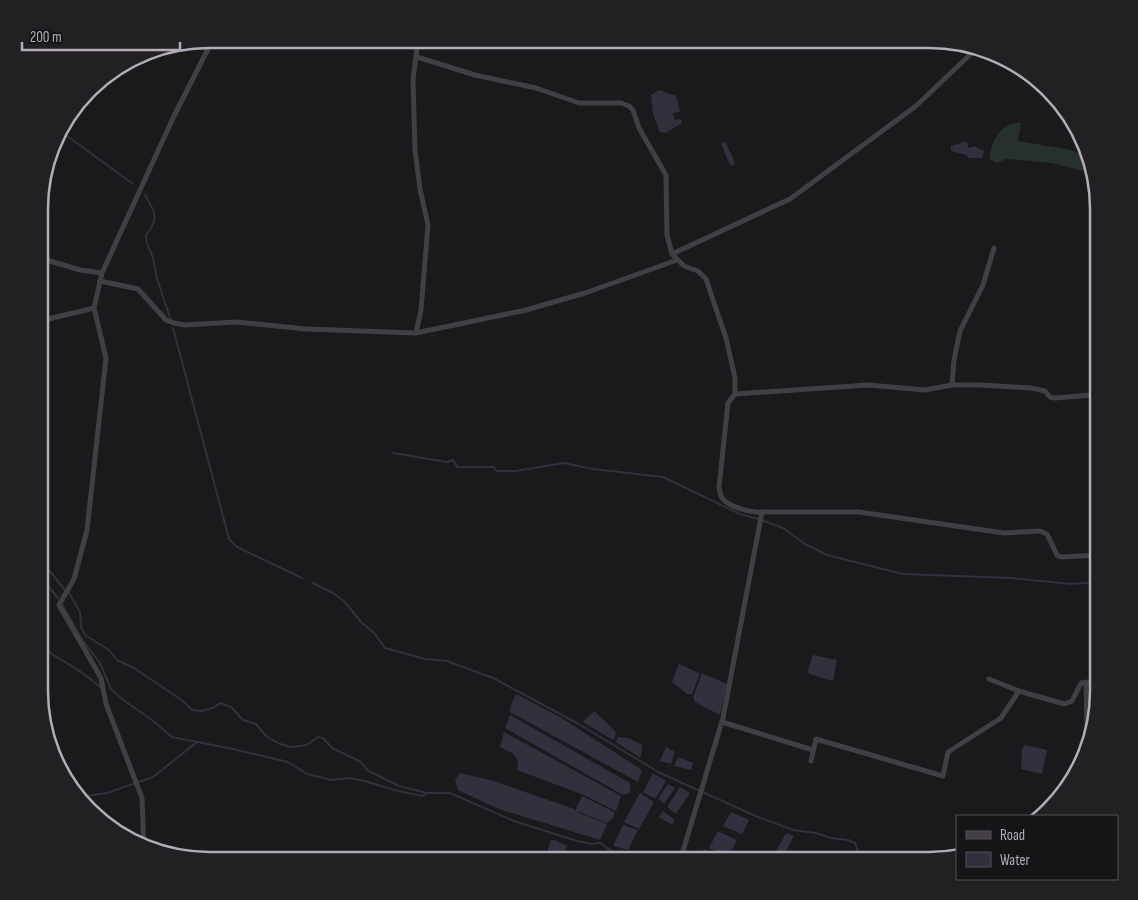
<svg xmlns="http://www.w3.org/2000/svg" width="1138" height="900" font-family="'Sofia Sans Condensed',sans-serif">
  <rect width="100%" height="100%" fill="#1a191b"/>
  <path fill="#272f2f" d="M 1021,123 L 1018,141 L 1071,150 L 1089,158 L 1092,173 L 1052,163 L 1006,159 L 997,163 L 990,160 C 989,148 997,130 1009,125 C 1012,123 1018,123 1021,123 Z"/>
  <g fill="#33303e">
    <polygon points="659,90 676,96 680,112 673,113 675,120 681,119 682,123 666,133 660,132 653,114 651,95"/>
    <polygon points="723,142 726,143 735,163 733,166 730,165 721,144"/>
    <polygon points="964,142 967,142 968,147 971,148 974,146 984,151 982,158 968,158 967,155 951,151 951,146"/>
    <polygon points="813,655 837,660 833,681 809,674 808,670"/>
    <polygon points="679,664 699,673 699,676 692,694 687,694 672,682"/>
    <polygon points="702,673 727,684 720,715 695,702 693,697"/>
    <polygon points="516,694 560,717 642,770 638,782 510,712 511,705"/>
    <polygon points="594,711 614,730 616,734 613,740 583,722"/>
    <polygon points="510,715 630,783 630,793 623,795 505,728"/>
    <polygon points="504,732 621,796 616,811 584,795 517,770 518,761 514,754 500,747"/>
    <polygon points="618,737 629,738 642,745 642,751 640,758 616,742"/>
    <polygon points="1025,745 1047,750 1042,774 1021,769 1022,749"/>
    <polygon points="666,747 675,752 671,764 660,761"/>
    <polygon points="678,757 693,763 691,770 674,766"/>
    <polygon points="460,773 494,781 574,809 579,813 607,824 600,840 499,809 458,790 455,780"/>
    <polygon points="653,773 666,781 656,798 654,798 643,792"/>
    <polygon points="668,784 675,788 664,804 658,799"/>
    <polygon points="680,787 690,793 676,814 667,807"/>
    <polygon points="640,793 654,802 639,829 624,822"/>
    <polygon points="582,796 614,812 614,817 607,823 576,811 576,808"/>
    <polygon points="663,811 675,820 672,825 659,817"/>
    <polygon points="731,812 749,820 742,834 723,826"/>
    <polygon points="623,825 638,830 628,850 613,846"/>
    <polygon points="718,831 737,840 728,857 709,848"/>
    <polygon points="786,833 794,836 781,861 771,861"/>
    <polygon points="551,840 555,840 567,846 561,861 544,861"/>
    <polygon points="704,849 724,857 722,861 701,861 698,859"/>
  </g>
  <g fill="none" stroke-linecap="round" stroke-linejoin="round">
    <g stroke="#33303e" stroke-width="2">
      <polyline points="59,130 133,184"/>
      <path d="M 145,195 C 155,212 160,218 146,235 L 147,243 L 153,258 L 157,279 L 171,320"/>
      <polyline points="173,328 229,539 237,547 302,578"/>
      <polyline points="393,453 447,462 453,460 457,467 493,467 497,471 516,471 564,463 593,469 663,477 740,514 758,519"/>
      <polyline points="764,521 783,528 805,544 827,555 903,574 1011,578 1071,584 1099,582"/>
      <polyline points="39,558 65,590"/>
      <polyline points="39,575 58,598"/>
      <polyline points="313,583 333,593 344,601 361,622 374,633 385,648 425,659 447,661 493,678 577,723 660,773 758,817 793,830 816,833 831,838 848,840 855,843 862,861"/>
      <path d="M 69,593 L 80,612 L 81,627 L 85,635 L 109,650 L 117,660 L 134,668 L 183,701 L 192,710 L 201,711 L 213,708 L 220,703 L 231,707 L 243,720 L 256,724 L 266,736 L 280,744 L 291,747 L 307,745 L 318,737 L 323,738 L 332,748 L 361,762 L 367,770 L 399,786 L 427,793 L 450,793 L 514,821 L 577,841 L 592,844 L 600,843 C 608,848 617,857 627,857 C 633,857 636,852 643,854 L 646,861"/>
      <polyline points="62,604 83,641 100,663 111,689 122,699 152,720 172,737 233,749 288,762 307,774 332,780 349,778 365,781 394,790 422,796 427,793"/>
      <path d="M 39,646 C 60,660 82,670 100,687"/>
      <polyline points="79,797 107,793 153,777 197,742"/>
      <polyline points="918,861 957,856"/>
    </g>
    <g stroke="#423f44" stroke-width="5">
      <path d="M 417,57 L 475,75 L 536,88 L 579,103 L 621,103 L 629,106 L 633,110 L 639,128 L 666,175 L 667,235 L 672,254 L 684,266 L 698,271 L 706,279 L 713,300 L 726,338 L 735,378 L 735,394 L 728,403 L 719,487 C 720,492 720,496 723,499 C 729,507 752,513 762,512 L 723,718 L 680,861"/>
      <polyline points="672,254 790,199 916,106 977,48"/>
      <polyline points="40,258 80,270 102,273"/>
      <polyline points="100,281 138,289 166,320 174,323 185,325 236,322 306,329 416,333 526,310 585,293 677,260"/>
      <polyline points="40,321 94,308"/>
      <polyline points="416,333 421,310 428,225 420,189 415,150 413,80 418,39"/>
      <polyline points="952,385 954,360 960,331 983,285 994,248"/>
      <polyline points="735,394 868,385 925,390 952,385 980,385 1031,388 1045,391 1050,397 1055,398 1091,395 1096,397 1099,406"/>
      <polyline points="762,512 859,512 1004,533 1040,531 1047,534 1057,555 1061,557 1099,555"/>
      <polyline points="989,679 1019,691 1064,704 1072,701 1081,683 1099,681"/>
      <polyline points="722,722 813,750"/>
      <polyline points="1085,758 1087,730 1086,682"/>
      <polyline points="811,761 816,739 943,776 948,752 1001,718 1019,691"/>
      <polyline points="144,849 142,798 106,704 101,678 59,605 74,579 87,530 106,358 94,308 102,273 174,116 213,39"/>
    </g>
  </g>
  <path d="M0 0H1138V900H0ZM209 48H929A161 161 0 0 1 1090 209V691A161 161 0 0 1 929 852H209A161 161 0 0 1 48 691V209A161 161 0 0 1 209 48Z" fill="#222023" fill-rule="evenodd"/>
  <path fill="none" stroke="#b2adb9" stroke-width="2.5" d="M209 48H929A161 161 0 0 1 1090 209V691A161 161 0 0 1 929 852H209A161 161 0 0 1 48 691V209A161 161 0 0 1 209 48Z"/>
  <rect x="956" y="815" width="162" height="65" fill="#151416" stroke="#545157"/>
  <rect x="966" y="831" width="25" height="8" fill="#423f44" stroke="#545157"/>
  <text x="1000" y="840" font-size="15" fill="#b2adb9">Road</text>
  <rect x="966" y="852" width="25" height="15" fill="#33303e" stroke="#545157"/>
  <text x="1000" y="865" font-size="15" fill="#b2adb9">Water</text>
  <path d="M22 42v8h158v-8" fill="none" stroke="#b2adb9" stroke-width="2.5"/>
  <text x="30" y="42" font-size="15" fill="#b2adb9" stroke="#151416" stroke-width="4" paint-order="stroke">200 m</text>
</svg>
